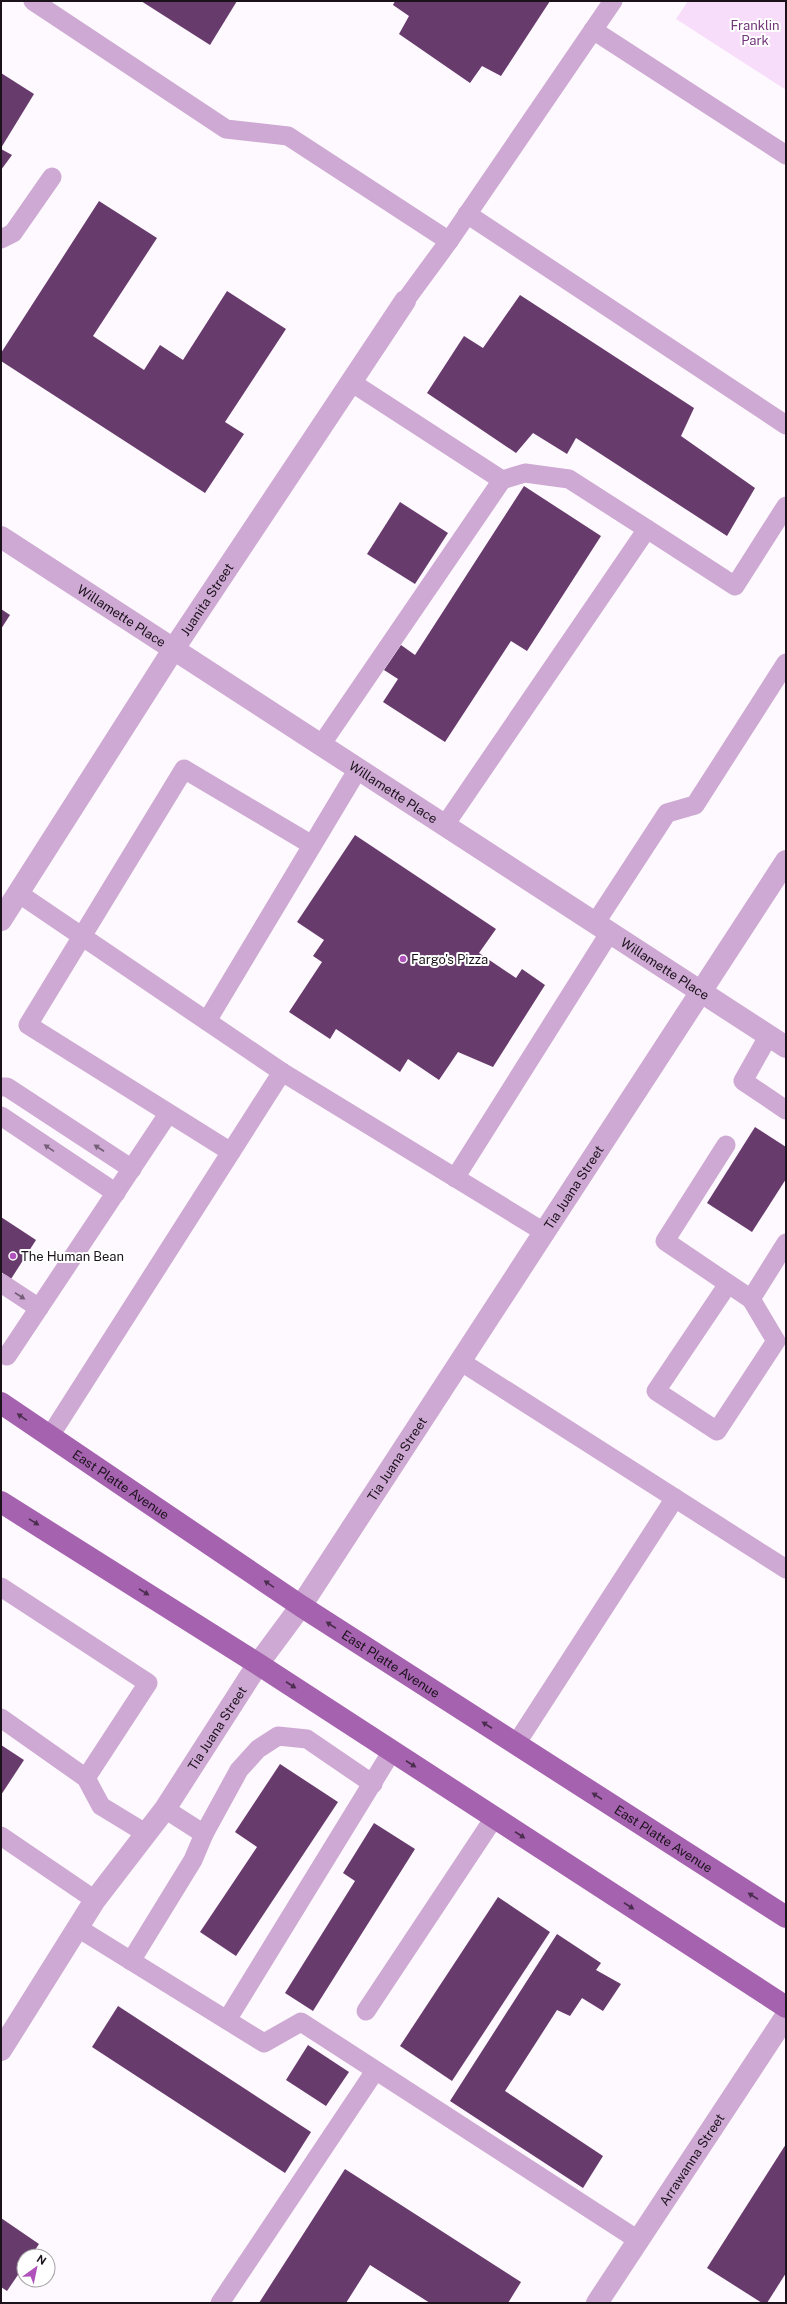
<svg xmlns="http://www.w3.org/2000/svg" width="787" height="2304" font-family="'Public Sans',sans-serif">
  <rect width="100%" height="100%" fill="#fef9fe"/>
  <polygon fill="#f8ddfb" points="688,1 786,1 786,90 676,19"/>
  <g fill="#683b6d">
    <polygon points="141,1 237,1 210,45"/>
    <polygon points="395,1 550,1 501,76 482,66 470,83 399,34 409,16 393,5"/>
    <polygon points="1,73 34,94 1,148"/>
    <polygon points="1,149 12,155 1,170"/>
    <polygon points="99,201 157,238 93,336 144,370 160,345 183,360 227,291 286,329 225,422 244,434 205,493 1,361 1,353"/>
    <polygon points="520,295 694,408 681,436 755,488 727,536 576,438 567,454 533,433 516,453 427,393 464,336 483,348"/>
    <polygon points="524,486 601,536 527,651 511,641 445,742 383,702 398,679 384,670 401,645 415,655"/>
    <polygon points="400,502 448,533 415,584 367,554"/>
    <polygon points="1,609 10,615 1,629"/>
    <polygon points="355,835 496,929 479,953 516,978 522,969 545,985 493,1067 458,1052 439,1080 408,1059 400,1072 336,1029 330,1039 289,1012 322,962 313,956 324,940 297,922"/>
    <polygon points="755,1127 786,1147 786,1179 752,1232 707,1203"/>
    <polygon points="1,1217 36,1240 11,1279 1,1272"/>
    <polygon points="1,1745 24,1760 1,1795"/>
    <polygon points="280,1764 338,1802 236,1956 200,1932 257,1847 235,1832"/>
    <polygon points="374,1823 415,1849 313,2011 285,1993 355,1881 343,1873"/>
    <polygon points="498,1897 550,1932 452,2081 400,2046"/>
    <polygon points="557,1934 601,1963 596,1970 621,1984 603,2011 582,1998 570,2016 557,2010 505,2091 603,2156 583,2188 450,2101"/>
    <polygon points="118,2006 311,2132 285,2173 92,2047"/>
    <polygon points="308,2045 349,2072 326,2106 286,2080"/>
    <polygon points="786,2144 786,2273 767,2303 762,2303 707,2268"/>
    <polygon points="345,2169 521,2282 508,2303 430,2303 370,2265 346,2303 259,2303"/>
    <polygon points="1,2218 39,2244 31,2256 24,2256 24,2266 7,2291 1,2287"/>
  </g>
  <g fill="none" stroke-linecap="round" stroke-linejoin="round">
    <g stroke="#cea9d3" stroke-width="19">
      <polyline points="33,1 226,129 288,136 449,241 405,301"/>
      <polyline points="593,30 786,155"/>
      <polyline points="467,214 786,425"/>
      <polyline points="1,239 13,233 52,177"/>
      <polyline points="449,241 613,1"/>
      <polyline points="647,529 735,586 786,506"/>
      <polyline points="321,745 502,480 351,382"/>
      <polyline points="445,825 647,529 569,479 525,473 502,480"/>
      <polyline points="18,893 282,1072 544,1232"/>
      <polyline points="596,922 667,813 695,805 786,663"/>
      <polyline points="207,1021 358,769"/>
      <polyline points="769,1035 743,1081 786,1110"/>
      <polyline points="1,1087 7,1087 132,1169"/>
      <polyline points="1,1116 116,1193"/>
      <polyline points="726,1145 665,1241 751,1299 786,1243"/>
      <polyline points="231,1152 28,1025 184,769 312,845"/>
      <polyline points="455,1178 610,932"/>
      <polyline points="1,1283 39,1308"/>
      <polyline points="728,1284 656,1391 717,1431 776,1341 751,1299"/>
      <polyline points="7,1356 168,1114"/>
      <polyline points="460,1361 786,1569"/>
      <polyline points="50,1436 282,1072"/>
      <polyline points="1,1587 148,1683 86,1778"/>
      <polyline points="1,1718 86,1778 101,1806 147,1834"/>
      <polyline points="516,1744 675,1498"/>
      <polyline points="165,1809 204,1834"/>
      <polyline points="1,1836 95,1900"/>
      <polyline points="78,1928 264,2043 301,2022 638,2240"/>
      <polyline points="131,1961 193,1860 204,1834 239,1770 258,1749 278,1736 307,1739 373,1784"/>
      <polyline points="366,2011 494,1818"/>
      <polyline points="227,2020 392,1751"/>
      <polyline points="220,2303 375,2071"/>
    </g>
    <g stroke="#cea9d3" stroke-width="22">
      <path id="s1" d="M 1,537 L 786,1047"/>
      <path id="s2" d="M 1,920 L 173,650 L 405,301"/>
      <path id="s3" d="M 1,2050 L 95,1900 L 165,1809 L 258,1664 L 301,1606 L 786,861"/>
      <path id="s4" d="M 597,2303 L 786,2016"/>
    </g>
    <g stroke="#a562ae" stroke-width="22">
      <path id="s5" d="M 1,1403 L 301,1606 L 786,1917"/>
      <polyline points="1,1502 258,1664 786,2007"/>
    </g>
  </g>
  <defs><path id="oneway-solid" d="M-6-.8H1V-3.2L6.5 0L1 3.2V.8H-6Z"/></defs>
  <g fill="#745e78">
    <use href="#oneway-solid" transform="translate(49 1148) rotate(-146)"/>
    <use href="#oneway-solid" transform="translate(99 1148) rotate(-147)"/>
    <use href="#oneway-solid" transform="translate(20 1296) rotate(33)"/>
  </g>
  <g fill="#4b2e4f">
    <use href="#oneway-solid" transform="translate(22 1417) rotate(-146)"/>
    <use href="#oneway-solid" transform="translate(34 1522) rotate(32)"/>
    <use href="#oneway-solid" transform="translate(269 1584) rotate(-146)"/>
    <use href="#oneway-solid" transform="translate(144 1592) rotate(32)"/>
    <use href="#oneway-solid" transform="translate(331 1625) rotate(-147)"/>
    <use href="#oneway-solid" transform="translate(291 1685) rotate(33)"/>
    <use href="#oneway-solid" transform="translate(487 1725) rotate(-147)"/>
    <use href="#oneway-solid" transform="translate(411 1764) rotate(33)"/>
    <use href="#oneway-solid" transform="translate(597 1796) rotate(-147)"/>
    <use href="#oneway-solid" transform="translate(520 1835) rotate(33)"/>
    <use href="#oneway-solid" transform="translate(753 1896) rotate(-147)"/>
    <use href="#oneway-solid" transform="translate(629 1906) rotate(33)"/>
  </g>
  <g fill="#b052bc" stroke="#fff" stroke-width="1.5">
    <circle cx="403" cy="959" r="4"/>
    <circle cx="13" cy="1256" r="4"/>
  </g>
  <g text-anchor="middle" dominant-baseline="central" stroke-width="4" stroke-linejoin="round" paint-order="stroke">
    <g font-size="13" fill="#72357a" stroke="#fff">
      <text x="755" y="25">Franklin<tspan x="755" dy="15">Park</tspan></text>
    </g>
    <g font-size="13" fill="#1b121c" stroke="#fff">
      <text stroke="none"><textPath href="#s2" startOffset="381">Juanita Street</textPath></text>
      <text stroke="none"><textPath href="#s1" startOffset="144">Willamette Place</textPath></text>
      <text stroke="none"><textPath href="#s1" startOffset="468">Willamette Place</textPath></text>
      <text stroke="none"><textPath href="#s1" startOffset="792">Willamette Place</textPath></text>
      <text stroke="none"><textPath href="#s3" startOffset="1036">Tia Juana Street</textPath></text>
      <text stroke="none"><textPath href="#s3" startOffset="712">Tia Juana Street</textPath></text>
      <text stroke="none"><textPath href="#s5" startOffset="145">East Platte Avenue</textPath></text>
      <text stroke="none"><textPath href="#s5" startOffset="469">East Platte Avenue</textPath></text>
      <text stroke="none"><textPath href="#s3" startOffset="388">Tia Juana Street</textPath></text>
      <text stroke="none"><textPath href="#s5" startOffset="793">East Platte Avenue</textPath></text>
      <text stroke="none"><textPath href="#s4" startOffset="172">Arrawanna Street</textPath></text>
    </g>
    <g font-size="13" fill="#1b121c" stroke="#fff" text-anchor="start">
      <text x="411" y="959">Fargo's Pizza</text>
      <text x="21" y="1256">The Human Bean</text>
    </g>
  </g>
  <rect width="787" height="2304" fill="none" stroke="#1b121c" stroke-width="4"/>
  <g transform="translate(36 2268) rotate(33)"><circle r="19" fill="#ffffff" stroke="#a4a0a4"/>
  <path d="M0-3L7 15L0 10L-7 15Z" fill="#b052bc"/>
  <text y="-6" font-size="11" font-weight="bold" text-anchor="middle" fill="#1b121c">N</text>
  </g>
</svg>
